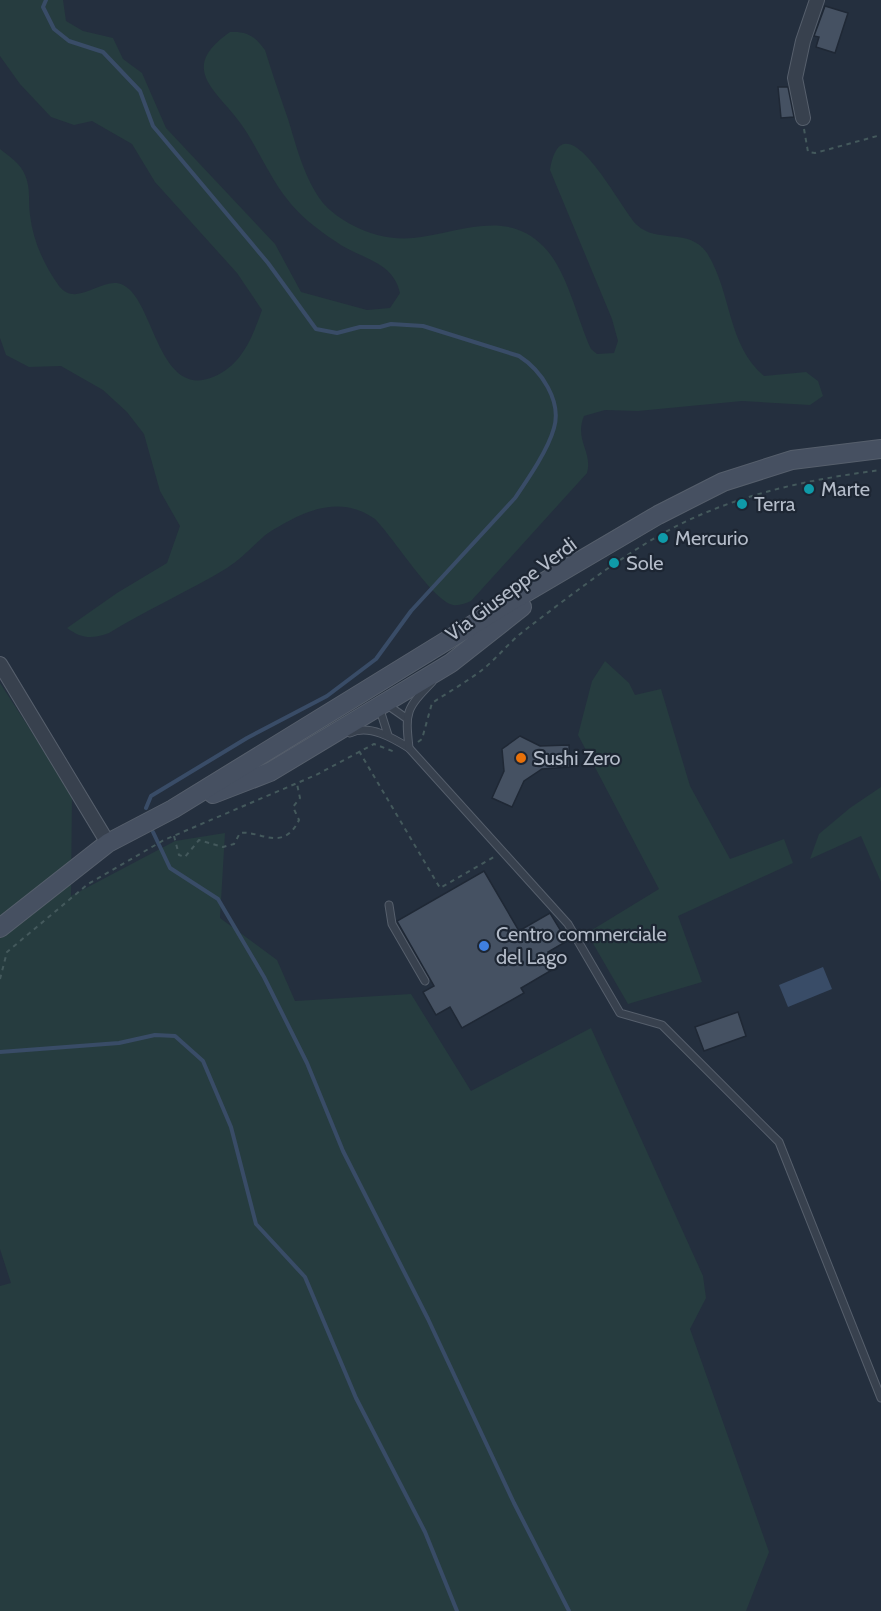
<svg xmlns="http://www.w3.org/2000/svg" width="881" height="1611" font-family="Cabin,sans-serif">
  <rect width="100%" height="100%" fill="#242f3e"/>
  <g fill="#263c3f">
    <path d="M 0,0 L 63,0 L 66,21 L 83,31 L 113,38 L 123,59 L 142,73 L 166,128 L 275,244 L 301,292 L 367,310 L 390,308 L 400,293 C 393,260 359,259 335,241 C 318,230 299,215 287,199 C 269,176 258,148 241,124 C 217,90 177,69 230,32 C 247,31 255,36 265,50 C 272,73 280,96 288,119 C 297,148 304,178 323,203 C 331,212 341,219 352,225 C 371,235 392,240 413,238 C 457,234 506,208 543,246 C 567,269 577,319 591,349 L 597,354 L 614,353 L 618,341 L 612,319 L 550,170 C 563,92 622,212 637,225 C 657,244 689,227 707,253 C 732,293 727,345 764,376 L 806,372 L 818,381 L 823,396 L 810,405 L 742,401 L 638,411 L 605,410 L 584,416 C 574,440 593,452 587,473 L 471,601 C 466,603 459,606 453,605 C 432,600 393,537 375,519 C 345,498 316,506 285,523 C 278,527 268,532 262,538 C 250,549 241,559 227,568 C 189,591 148,609 109,633 C 92,639 82,639 67,628 L 117,593 L 167,563 L 180,526 L 160,491 L 144,434 L 127,412 L 103,390 L 61,366 L 29,367 L 6,355 L 0,338 L 0,149 C 9,156 21,164 25,175 C 31,188 28,202 30,215 C 33,241 44,265 59,286 C 77,309 103,275 123,285 C 154,299 158,400 213,377 C 242,365 252,338 262,310 L 237,273 L 155,182 L 132,144 L 92,121 L 74,125 L 51,117 L 20,84 L 0,56 Z"/>
    <polygon points="605,661 629,683 635,695 661,689 690,786 730,859 784,839 793,863 678,916 702,982 628,1004 587,933 659,889 578,735 592,681"/>
    <polygon points="0,683 72,794 71,896 175,841 225,833 220,918 277,960 295,1001 411,994 471,1091 591,1028 703,1276 706,1298 690,1329 769,1552 746,1611 0,1611 0,1286 11,1283 0,1249"/>
    <polygon points="881,787 881,882 861,836 810,859 819,834 850,808"/>
  </g>
  <polygon fill="#394c67" points="823,967 832,989 788,1007 779,985"/>
  <g fill="none" stroke-linecap="round" stroke-linejoin="round">
    <g stroke="#394c67" stroke-width="4">
      <path d="M 46,0 L 43,7 L 54,29 L 69,41 L 103,52 L 140,91 L 153,126 L 268,263 L 316,329 L 337,333 L 360,327 L 380,327 L 391,324 L 423,326 L 519,356 C 541,370 562,401 554,428 C 548,450 528,479 515,498 L 411,611 L 376,659 L 327,696 L 247,738 L 151,796 L 146,808"/>
      <polyline points="153,832 170,868 218,899 264,977 307,1063 343,1151 428,1319 514,1503 569,1611"/>
      <polyline points="0,1052 119,1043 155,1035 175,1036 203,1061 231,1127 256,1224 305,1277 356,1398 425,1532 457,1611"/>
    </g>
  </g>
  <g fill="#455162" stroke="#1f2835" stroke-width="1.5">
    <polygon points="825,6 848,13 835,53 816,47 819,37 814,36"/>
    <polygon points="778,87 788,87 794,117 781,118"/>
    <polygon points="520,736 540,746 569,745 570,767 542,769 524,781 512,807 492,798 504,771 502,749"/>
    <polygon points="484,871 519,931 550,913 567,941 548,952 557,967 521,988 524,993 462,1028 450,1007 436,1015 423,992 434,986 397,921"/>
    <polygon points="738,1012 746,1036 704,1051 695,1027"/>
  </g>
  <g fill="none" stroke-linecap="round" stroke-linejoin="round">
    <defs>
      <g id="lane">
        <path d="M 350,733 C 369,724 393,738 409,748 L 568,924 L 620,1013 L 662,1025 L 779,1142 L 881,1398"/>
        <polyline points="388,735 381,713 383,702 406,718"/>
        <path d="M 409,748 C 405,711 406,709 432,682"/>
        <polyline points="389,905 392,924 425,981"/>
      </g>
      <g id="street">
        <polyline points="803,118 795,78 803,41 817,0"/>
        <polyline points="0,664 108,843"/>
      </g>
      <g id="secondary">
        <polyline points="213,794 270,772 451,663 522,607"/>
        <polyline points="0,928 108,843 173,809 503,606 658,515 723,482 792,460 881,449"/>
      </g>
    </defs>
    <use href="#lane" stroke="#565f6c" stroke-width="9"/>
    <use href="#street" stroke="#565f6c" stroke-width="16"/>
    <use href="#secondary" stroke="#565f6c" stroke-width="20"/>
    <g stroke="#44595c" stroke-width="2" stroke-dasharray="4.5 4.5" stroke-linecap="butt">
      <polyline points="804,129 808,152 815,153 881,135"/>
      <path d="M 418,742 L 422,739 L 432,703 C 447,693 463,684 478,673 C 495,661 508,643 525,630 C 578,590 639,541 700,515 C 758,490 819,478 881,470"/>
      <polyline points="359,751 440,888 494,857"/>
      <path d="M 174,836 L 179,855 L 185,857 L 199,840 L 223,847 L 234,844 L 240,833 C 260,830 283,853 299,820 L 293,807 L 300,798 L 297,784"/>
      <polyline points="0,979 7,952 88,884 164,840 316,775 374,744 395,752"/>
    </g>
    <use href="#lane" stroke="#38414e" stroke-width="7"/>
    <use href="#street" stroke="#38414e" stroke-width="14"/>
    <use href="#secondary" stroke="#465061" stroke-width="18"/>
  </g>
  <g fill="#0f9aa8" stroke="#1d2633" stroke-width="2">
    <circle cx="809" cy="489" r="6"/>
    <circle cx="742" cy="504" r="6"/>
    <circle cx="663" cy="538" r="6"/>
    <circle cx="614" cy="563" r="6"/>
  </g>
  <circle fill="#e8710a" stroke="#1d2633" stroke-width="2" cx="521" cy="758" r="6"/>
  <circle fill="#3f7fe0" stroke="#1d2633" stroke-width="2" cx="484" cy="946" r="6"/>
  <g text-anchor="middle" dominant-baseline="central" stroke-width="4.5" stroke-linejoin="round" paint-order="stroke">
    <g font-size="20" fill="#b4bcc9" stroke="#1d2633" text-anchor="start">
      <text x="821" y="489">Marte</text>
      <text x="754" y="504">Terra</text>
      <text x="675" y="538">Mercurio</text>
      <text x="626" y="563">Sole</text>
      <text x="533" y="758">Sushi Zero</text>
      <text x="496" y="934">Centro commerciale<tspan x="496" dy="23">del Lago</tspan></text>
    </g>
    <g font-size="20" fill="#b4bcc9" stroke="#1d2633">
      <text transform="translate(511 589) rotate(-37)">Via Giuseppe Verdi</text>
    </g>
  </g>
</svg>
